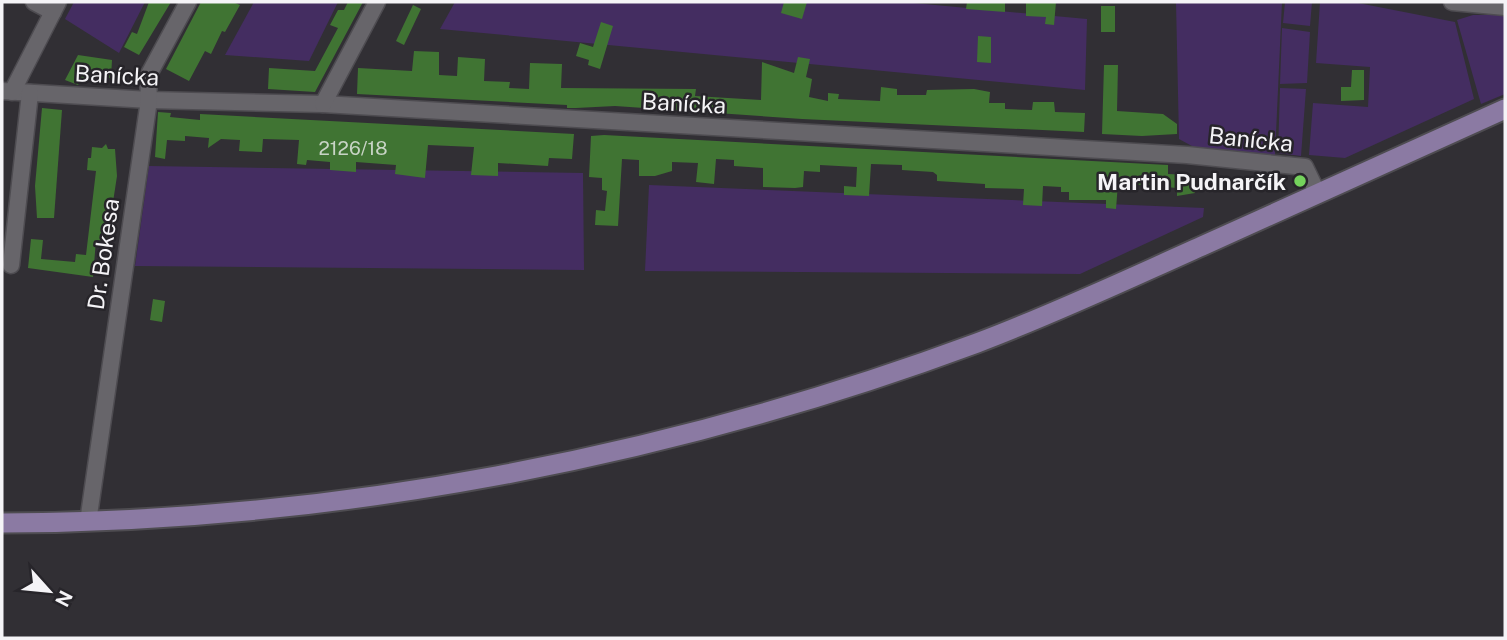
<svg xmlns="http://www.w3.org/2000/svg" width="1507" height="640" font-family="'Public Sans',sans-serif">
  <rect width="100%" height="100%" fill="#312f34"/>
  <g fill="#442d61">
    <polygon points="74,2 145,2 119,53 65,19"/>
    <polygon points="254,2 338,2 309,61 225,55"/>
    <polygon points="455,2 903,2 1087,19 1085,90 440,29"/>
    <polygon points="1176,2 1282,2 1275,155 1203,152 1179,139"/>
    <polygon points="1285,2 1312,2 1310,26 1283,23"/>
    <polygon points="1320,2 1353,2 1455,22 1474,99 1345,158 1309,155 1313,103 1368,107 1370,67 1316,63"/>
    <polygon points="1473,15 1505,15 1505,94 1481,104 1457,20"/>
    <polygon points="1282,28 1310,32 1307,83 1280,84"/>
    <polygon points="1280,88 1306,89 1301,156 1278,153"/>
    <polygon points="149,166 583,173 584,270 135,266"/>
    <polygon points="649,185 1204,208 1203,217 1080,274 645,271"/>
  </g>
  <g fill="#407433">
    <polygon points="149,2 171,2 139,55 124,47 132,32 137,34"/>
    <polygon points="201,2 233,2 240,5 225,32 222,31 211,54 205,51 189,81 166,69"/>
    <polygon points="348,2 363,2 315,92 268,89 269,68 315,71 338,28 330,25 338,10 344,10"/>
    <polygon points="784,2 807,2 802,19 781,13"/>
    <polygon points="967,2 1005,2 1005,12 966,9"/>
    <polygon points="1026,2 1056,2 1054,25 1045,24 1046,17 1026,16"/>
    <polygon points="413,5 421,9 404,45 396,41"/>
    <rect x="1101" y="6" width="14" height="26"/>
    <polygon points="601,22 613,26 600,69 588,65 589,60 576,56 580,43 593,47"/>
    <polygon points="978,36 991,37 991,63 977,62"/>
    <polygon points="414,51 439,52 439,75 457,76 458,57 485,59 484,81 510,82 509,88 529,89 530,63 562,64 561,88 696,89 695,96 761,100 762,62 794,73 798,57 810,59 806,77 812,79 809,97 828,101 828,93 839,94 838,99 880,101 881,87 897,89 897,95 926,95 927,90 974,89 990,92 989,103 1005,103 1005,109 1032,110 1033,102 1054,102 1055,112 1085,113 1084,132 802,119 615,106 576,108 567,108 567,105 357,94 358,68 412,71"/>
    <polygon points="78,55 112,60 111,78 82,78 78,85 65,80"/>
    <polygon points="1104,65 1118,65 1117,111 1163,114 1177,124 1177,134 1142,136 1102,134"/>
    <polygon points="1352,70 1364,70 1364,100 1341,101 1341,87 1351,87"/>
    <polygon points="42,108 62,110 54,218 37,218 35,186"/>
    <polygon points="158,112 171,113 170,117 200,120 200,114 574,134 572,159 549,158 548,166 498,163 498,176 471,175 474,147 428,145 425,178 395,174 396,165 356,162 356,172 330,170 330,162 307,160 306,165 297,164 299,140 263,139 262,152 239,151 240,140 221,139 208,148 209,138 185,136 185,141 167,140 165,159 155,157"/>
    <polygon points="604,135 1168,165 1168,174 1190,175 1190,180 1196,180 1195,193 1177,196 1177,188 1118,183 1116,209 1106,208 1106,200 1069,200 1069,192 1061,192 1061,187 1043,186 1042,206 1023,205 1024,189 985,188 985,184 937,181 937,175 933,172 902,170 902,165 871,164 869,196 844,195 844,186 856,187 857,167 820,165 820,172 804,171 803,187 795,188 763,187 763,168 734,166 734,160 716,159 714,184 696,182 698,163 672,162 672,171 655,176 639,176 639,160 622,159 618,226 595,225 596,210 605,211 607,191 602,190 602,178 589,177 591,136"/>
    <polygon points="106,144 108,149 115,149 117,176 107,241 96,240 93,277 28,268 31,239 43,240 41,259 75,262 76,254 86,255 96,171 87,170 88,158 91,158 92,147 102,148"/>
    <polygon points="153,299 165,301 162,322 150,320"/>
  </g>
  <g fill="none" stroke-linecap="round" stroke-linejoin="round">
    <defs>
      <g id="minor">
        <polyline points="34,2 53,12"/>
        <polyline points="1452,2 1505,7"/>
        <polyline points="2,91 149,100 323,104 1187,155 1305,167 1318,194"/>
        <polyline points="12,92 58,2"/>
        <polyline points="323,104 377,2"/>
        <polyline points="11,265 30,93"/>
        <polyline points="88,522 149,100 148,76 188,2"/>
      </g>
      <path id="major" d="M 2,523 C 333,522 667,458 977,343 C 1054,314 1128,279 1202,246 C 1303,200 1404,155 1505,109"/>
    </defs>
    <use href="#minor" stroke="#4e4c51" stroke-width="19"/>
    <use href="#major" stroke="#4e4c51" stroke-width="23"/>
    <use href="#minor" stroke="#67656a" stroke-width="16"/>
    <use href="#major" stroke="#8b7aa3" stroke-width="19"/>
  </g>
  <circle fill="#74d25c" stroke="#27252a" stroke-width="2.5" cx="1300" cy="181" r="7"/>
  <g text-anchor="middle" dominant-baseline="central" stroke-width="5" stroke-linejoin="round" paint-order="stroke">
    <g font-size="19" fill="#c8d4c6">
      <text x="353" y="148">2126/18</text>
    </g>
    <g font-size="23" fill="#f5f4f7" stroke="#27252a">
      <text transform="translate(117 75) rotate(3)">Banícka</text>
      <text transform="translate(684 103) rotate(3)">Banícka</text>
      <text transform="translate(1251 139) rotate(6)">Banícka</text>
      <text transform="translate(103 254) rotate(-82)">Dr. Bokesa</text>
    </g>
    <g font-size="23" font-weight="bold" fill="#f5f4f7" stroke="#27252a" text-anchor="end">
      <text x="1286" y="181">Martin Pudnarčík</text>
    </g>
  </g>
  <rect width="1507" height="640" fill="none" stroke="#f5f4f7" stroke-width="7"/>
  <g transform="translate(49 591) rotate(117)" stroke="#27252a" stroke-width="5" paint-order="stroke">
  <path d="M0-5L12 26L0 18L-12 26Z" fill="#f5f4f7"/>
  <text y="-10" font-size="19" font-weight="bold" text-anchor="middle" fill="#f5f4f7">N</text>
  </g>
</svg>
